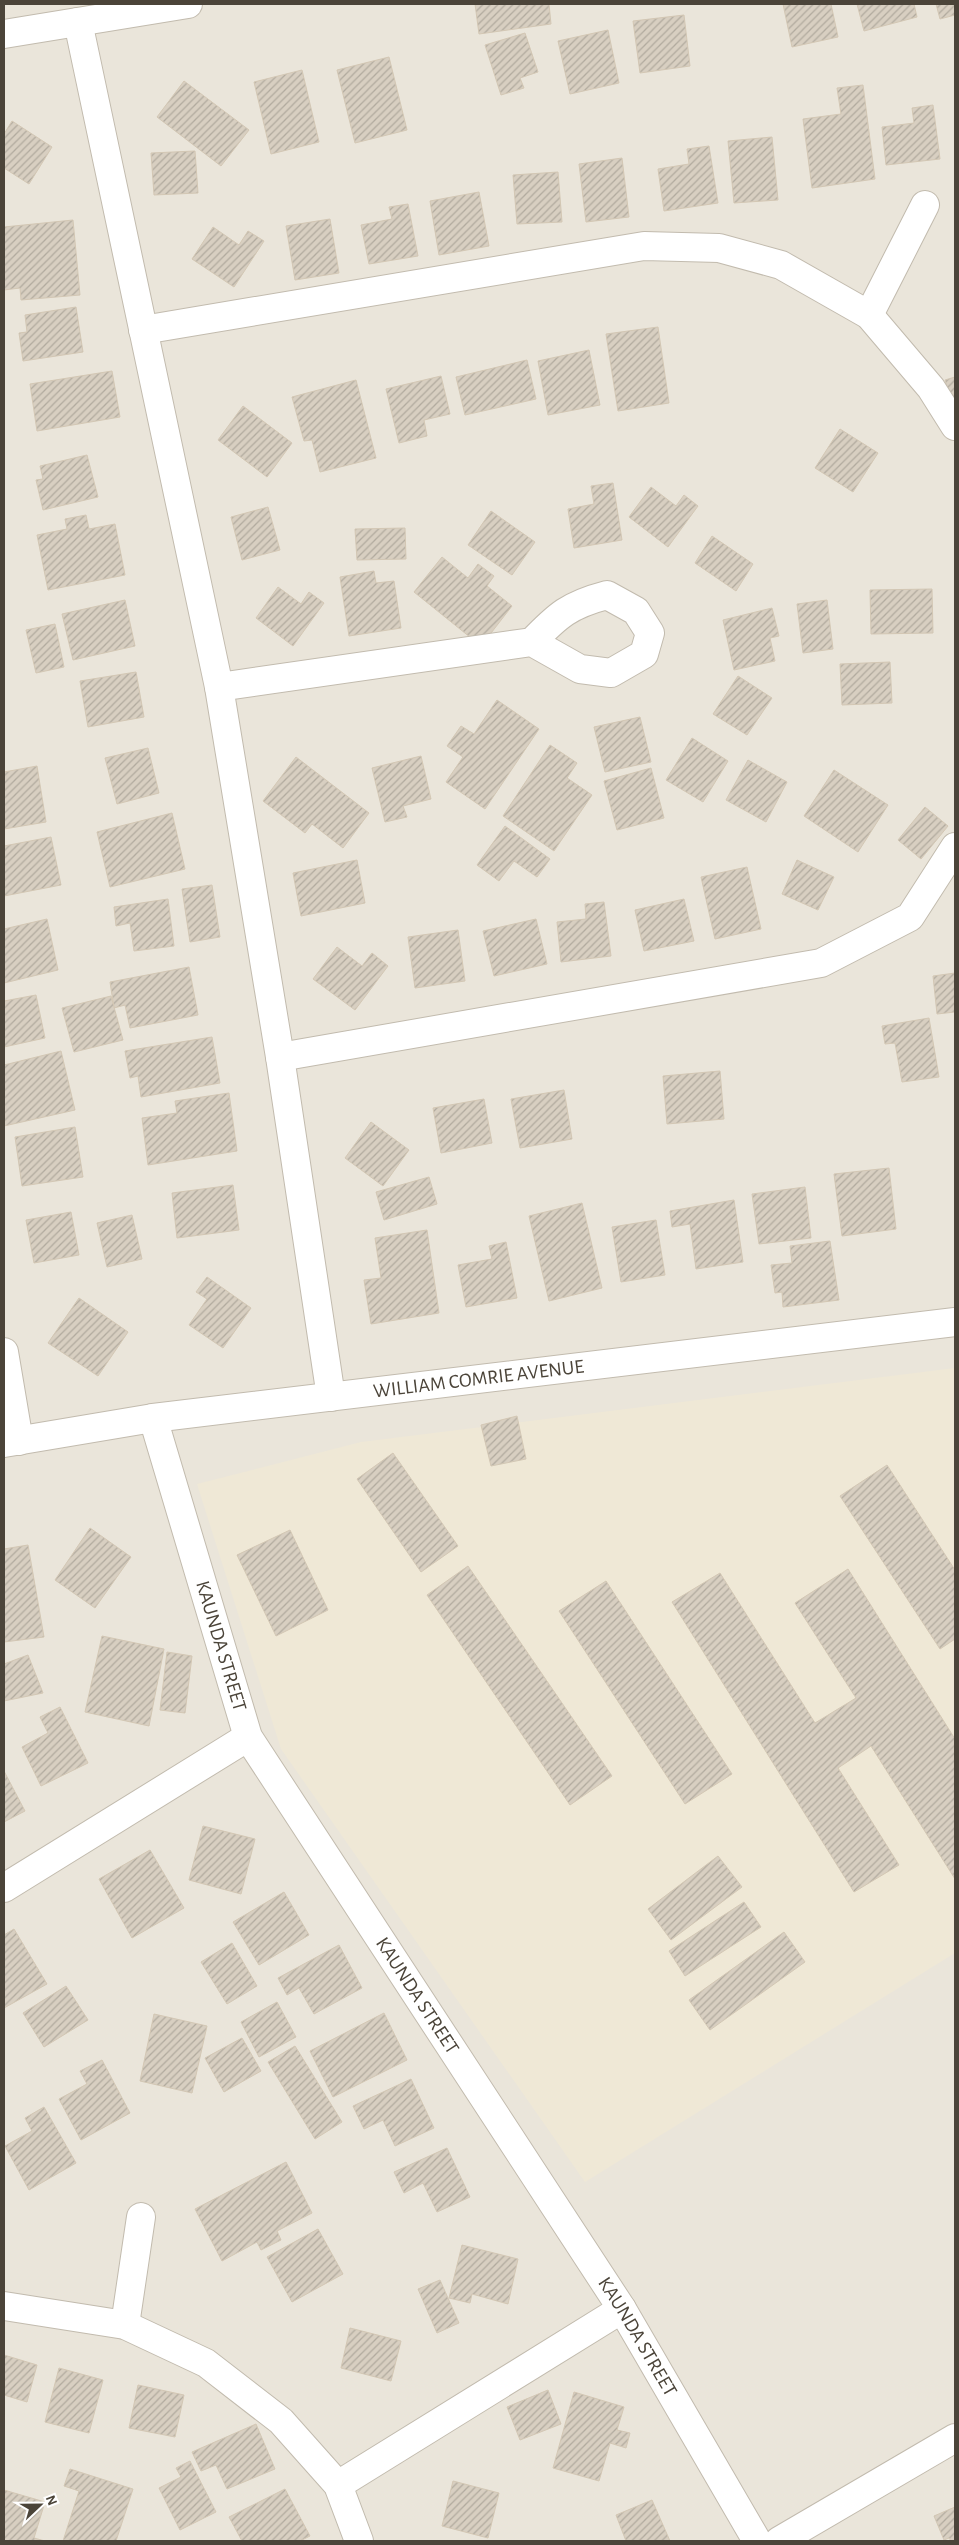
<svg xmlns="http://www.w3.org/2000/svg" width="959" height="2545" font-family="'Alegreya Sans',sans-serif">
  <defs>
    <pattern id="building-hatch" width="6" height="6" patternUnits="userSpaceOnUse" patternTransform="scale(1.25)"><rect width="6" height="6" fill="#d8cfc1"/><path d="M-1 1l2-2M0 6l6-6M5 7l2-2" fill="none" stroke="#b1aa9e"/></pattern>
  </defs>
  <rect width="100%" height="100%" fill="#f6f3ec"/>
  <rect fill="#eae5da" x="4" y="4" width="951" height="2537"/>
  <polygon fill="#efe8d6" points="955,1368 955,1953 585,2182 281,1749 197,1484 361,1442"/>
  <g fill="url(#building-hatch)" stroke="#d3c7b4">
    <polygon points="475,4 549,4 551,24 479,34"/>
    <polygon points="783,4 831,4 838,37 792,47"/>
    <polygon points="857,4 914,4 917,17 864,31"/>
    <polygon points="936,4 955,4 955,15 940,19"/>
    <polygon points="684,15 690,66 640,73 633,21"/>
    <polygon points="608,30 619,83 570,94 558,41"/>
    <polygon points="525,33 538,72 520,78 524,88 501,95 485,45"/>
    <polygon points="389,57 407,130 355,143 337,70"/>
    <polygon points="302,70 319,142 271,154 254,82"/>
    <polygon points="184,81 249,130 221,166 157,117"/>
    <polygon points="863,85 875,179 812,188 803,119 841,114 837,88"/>
    <polygon points="933,105 940,159 886,165 882,127 914,123 912,108"/>
    <polygon points="12,121 52,147 29,184 4,168 4,134"/>
    <polygon points="772,137 778,200 734,203 728,141"/>
    <polygon points="709,146 718,203 664,211 658,169 689,164 687,149"/>
    <polygon points="195,151 198,193 154,195 151,153"/>
    <polygon points="622,158 629,217 586,222 579,164"/>
    <polygon points="558,172 562,222 517,224 513,175"/>
    <polygon points="479,192 489,246 439,255 430,201"/>
    <polygon points="408,204 418,256 369,264 361,225 392,219 389,207"/>
    <polygon points="330,219 339,273 295,280 286,226"/>
    <polygon points="73,220 80,295 21,300 20,288 4,290 4,227"/>
    <polygon points="213,227 239,245 248,231 264,241 234,287 192,259"/>
    <polygon points="76,307 83,352 23,361 19,333 27,332 25,315"/>
    <polygon points="658,327 669,403 618,411 606,334"/>
    <polygon points="589,350 600,405 548,415 538,361"/>
    <polygon points="527,360 536,399 465,415 456,377"/>
    <polygon points="112,371 120,417 37,431 30,384"/>
    <polygon points="441,376 450,414 424,420 427,436 399,443 386,389"/>
    <polygon points="955,377 955,407 953,408 945,380"/>
    <polygon points="356,380 376,458 320,472 312,440 304,441 292,397"/>
    <polygon points="243,406 292,443 267,477 218,440"/>
    <polygon points="840,429 878,453 853,492 815,468"/>
    <polygon points="87,455 98,497 43,510 36,480 43,479 40,466"/>
    <polygon points="613,483 622,540 574,548 568,509 594,504 591,486"/>
    <polygon points="651,487 676,506 684,495 698,506 668,547 629,517"/>
    <polygon points="268,507 280,550 242,560 231,517"/>
    <polygon points="491,511 535,542 512,575 468,545"/>
    <polygon points="86,515 89,529 115,524 125,575 48,590 37,535 67,529 65,519"/>
    <polygon points="405,528 406,559 357,560 355,529"/>
    <polygon points="712,536 753,564 736,591 695,563"/>
    <polygon points="442,557 468,578 478,564 494,576 487,586 512,606 481,646 414,592"/>
    <polygon points="374,571 376,583 394,581 401,628 349,636 340,577"/>
    <polygon points="278,587 301,604 309,592 324,603 293,646 256,618"/>
    <polygon points="932,589 933,633 871,634 870,590"/>
    <polygon points="125,600 135,646 73,660 62,614"/>
    <polygon points="827,600 833,649 803,653 797,604"/>
    <polygon points="772,608 779,636 770,638 775,661 734,670 723,620"/>
    <polygon points="55,624 64,667 36,673 26,630"/>
    <polygon points="890,662 892,703 842,705 840,664"/>
    <polygon points="136,672 144,717 88,727 80,681"/>
    <polygon points="738,676 772,698 747,735 713,714"/>
    <polygon points="497,700 539,729 485,809 446,782 463,757 447,746 461,726 474,734"/>
    <polygon points="640,717 651,762 605,772 594,727"/>
    <polygon points="692,738 728,761 703,802 666,780"/>
    <polygon points="550,745 577,763 567,778 592,795 554,851 503,816"/>
    <polygon points="148,748 159,793 117,804 105,758"/>
    <polygon points="421,756 431,799 403,806 407,817 385,822 372,768"/>
    <polygon points="296,757 369,813 343,848 312,824 305,833 263,801"/>
    <polygon points="748,760 787,782 766,822 726,800"/>
    <polygon points="37,766 46,822 4,829 4,772"/>
    <polygon points="651,768 664,818 617,830 604,781"/>
    <polygon points="834,770 888,805 858,852 804,816"/>
    <polygon points="925,807 948,826 921,859 898,840"/>
    <polygon points="172,813 185,869 110,887 97,832"/>
    <polygon points="505,826 550,859 537,877 514,861 499,881 477,865"/>
    <polygon points="51,837 61,885 4,896 4,846"/>
    <polygon points="357,860 365,903 301,916 293,873"/>
    <polygon points="797,860 834,877 818,910 782,894"/>
    <polygon points="747,867 761,929 715,939 701,877"/>
    <polygon points="212,885 220,937 190,942 182,889"/>
    <polygon points="168,899 174,946 134,951 130,923 116,926 114,907"/>
    <polygon points="684,899 694,941 644,951 635,910"/>
    <polygon points="604,902 611,956 561,962 557,922 586,919 585,904"/>
    <polygon points="47,919 58,970 4,983 4,929"/>
    <polygon points="536,919 547,964 494,976 483,931"/>
    <polygon points="458,930 465,981 415,988 408,937"/>
    <polygon points="337,947 362,966 372,953 388,966 355,1010 313,979"/>
    <polygon points="189,967 198,1015 130,1028 125,1005 114,1008 110,982"/>
    <polygon points="955,973 955,1012 937,1014 933,976"/>
    <polygon points="36,995 45,1038 4,1047 4,1001"/>
    <polygon points="111,996 123,1040 74,1052 62,1008"/>
    <polygon points="929,1018 939,1077 902,1082 895,1043 885,1044 882,1026"/>
    <polygon points="212,1037 220,1083 141,1097 138,1076 130,1078 125,1051"/>
    <polygon points="61,1051 75,1110 4,1126 4,1065"/>
    <polygon points="720,1071 724,1119 667,1124 663,1076"/>
    <polygon points="564,1090 572,1139 520,1148 511,1099"/>
    <polygon points="229,1093 237,1151 148,1165 142,1118 177,1113 175,1101"/>
    <polygon points="484,1099 492,1143 441,1153 433,1108"/>
    <polygon points="371,1122 409,1150 383,1186 345,1158"/>
    <polygon points="75,1127 83,1177 22,1186 15,1137"/>
    <polygon points="889,1168 896,1229 842,1236 834,1174"/>
    <polygon points="429,1177 437,1204 384,1220 376,1192"/>
    <polygon points="233,1185 239,1230 177,1238 172,1193"/>
    <polygon points="805,1187 811,1238 759,1244 752,1194"/>
    <polygon points="734,1200 743,1262 696,1269 690,1224 672,1227 670,1211"/>
    <polygon points="582,1203 602,1288 549,1301 529,1216"/>
    <polygon points="71,1212 79,1255 34,1263 26,1220"/>
    <polygon points="132,1215 142,1259 107,1267 97,1223"/>
    <polygon points="656,1220 665,1275 621,1282 612,1227"/>
    <polygon points="427,1230 439,1313 371,1324 364,1280 381,1278 375,1238"/>
    <polygon points="830,1241 839,1300 783,1307 782,1292 775,1293 771,1265 792,1263 790,1246"/>
    <polygon points="506,1242 517,1298 466,1307 458,1265 492,1259 489,1246"/>
    <polygon points="207,1277 251,1308 223,1348 189,1325 207,1299 196,1292"/>
    <polygon points="79,1298 128,1332 98,1376 48,1343"/>
    <polygon points="517,1416 526,1459 491,1466 481,1425"/>
    <polygon points="393,1453 458,1546 421,1572 357,1479"/>
    <polygon points="887,1465 955,1570 955,1639 940,1649 840,1496"/>
    <polygon points="90,1528 131,1557 95,1608 55,1580"/>
    <polygon points="290,1530 328,1610 276,1636 237,1555"/>
    <polygon points="28,1545 44,1637 4,1642 4,1549"/>
    <polygon points="468,1566 612,1776 570,1805 427,1595"/>
    <polygon points="848,1569 955,1739 955,1879 871,1746 838,1768 899,1865 854,1892 672,1602 720,1573 815,1723 856,1698 795,1603"/>
    <polygon points="606,1581 732,1774 685,1804 559,1611"/>
    <polygon points="102,1636 164,1649 149,1726 85,1712"/>
    <polygon points="167,1652 192,1656 185,1713 160,1710"/>
    <polygon points="28,1655 43,1693 4,1701 4,1664"/>
    <polygon points="60,1707 88,1763 41,1786 22,1747 48,1733 40,1717"/>
    <polygon points="4,1771 25,1811 4,1822"/>
    <polygon points="203,1826 255,1839 241,1894 189,1880"/>
    <polygon points="150,1850 184,1908 132,1938 99,1879"/>
    <polygon points="718,1856 742,1887 671,1940 648,1909"/>
    <polygon points="284,1892 309,1935 259,1965 233,1922"/>
    <polygon points="744,1902 761,1927 685,1976 669,1951"/>
    <polygon points="14,1929 47,1984 4,2008 4,1935"/>
    <polygon points="784,1932 805,1962 710,2030 689,2000"/>
    <polygon points="232,1943 257,1986 227,2004 201,1962"/>
    <polygon points="339,1945 362,1988 314,2014 299,1988 287,1995 278,1978"/>
    <polygon points="66,1986 88,2020 44,2047 23,2013"/>
    <polygon points="277,2002 296,2037 259,2057 241,2022"/>
    <polygon points="384,2013 407,2060 333,2097 310,2051"/>
    <polygon points="154,2014 207,2026 192,2093 140,2081"/>
    <polygon points="242,2038 261,2071 224,2092 205,2058"/>
    <polygon points="295,2046 342,2122 315,2139 268,2062"/>
    <polygon points="102,2060 130,2113 81,2140 59,2099 87,2084 80,2071"/>
    <polygon points="411,2079 434,2128 395,2146 383,2120 364,2129 353,2106"/>
    <polygon points="44,2107 76,2163 29,2190 5,2146 32,2131 25,2118"/>
    <polygon points="447,2148 470,2197 437,2212 423,2183 404,2193 394,2172"/>
    <polygon points="286,2162 312,2213 277,2231 281,2240 261,2250 257,2242 222,2261 195,2209"/>
    <polygon points="318,2229 343,2274 292,2302 267,2257"/>
    <polygon points="462,2245 518,2259 508,2304 472,2294 470,2303 449,2298"/>
    <polygon points="440,2280 459,2323 437,2333 418,2289"/>
    <polygon points="350,2328 401,2341 391,2381 341,2368"/>
    <polygon points="4,2355 37,2365 27,2402 4,2395"/>
    <polygon points="59,2368 103,2380 89,2433 45,2422"/>
    <polygon points="138,2385 184,2395 175,2437 129,2428"/>
    <polygon points="548,2390 561,2424 520,2440 507,2407"/>
    <polygon points="574,2392 624,2407 617,2430 630,2433 626,2448 610,2443 599,2481 553,2468"/>
    <polygon points="256,2424 275,2469 227,2489 216,2465 201,2471 192,2452"/>
    <polygon points="190,2461 216,2512 180,2530 159,2488 181,2477 176,2468"/>
    <polygon points="70,2469 133,2489 116,2541 63,2541 79,2491 64,2486"/>
    <polygon points="453,2481 499,2493 488,2538 442,2526"/>
    <polygon points="285,2489 310,2536 300,2541 242,2541 229,2517"/>
    <polygon points="4,2490 45,2502 34,2538 45,2541 4,2541"/>
    <polygon points="652,2500 670,2541 626,2541 616,2515"/>
    <polygon points="955,2507 955,2541 951,2541 949,2538 944,2540 934,2516"/>
  </g>
  <g fill="none" stroke-linecap="round" stroke-linejoin="round">
    <defs>
      <g id="street">
        <polyline points="78,22 219,687 280,1057 331,1397"/>
        <polyline points="4,34 188,4"/>
        <polyline points="869,315 925,205"/>
        <polyline points="143,330 644,246 719,248 781,265 869,315 931,388 955,426"/>
        <path d="M 219,687 L 532,642 L 580,669 L 611,673 L 644,654 L 650,633 L 636,611 L 607,595 C 569,605 558,615 532,642"/>
        <polyline points="280,1057 821,963 910,917 955,847"/>
        <polyline points="4,1352 19,1441"/>
        <path id="s1" d="M 153,1418 L 248,1737 L 622,2309 L 757,2541"/>
        <path id="s2" d="M 4,1443 L 153,1418 L 955,1322"/>
        <polyline points="4,1888 248,1737"/>
        <polyline points="4,2306 125,2325 206,2363 281,2421 338,2485 359,2541"/>
        <polyline points="125,2325 141,2217"/>
        <polyline points="338,2485 622,2309"/>
        <polyline points="779,2541 955,2438"/>
      </g>
    </defs>
    <use href="#street" stroke="#c2bbae" stroke-width="30"/>
    <use href="#street" stroke="#fff" stroke-width="28"/>
  </g>
  <g text-anchor="middle" dominant-baseline="central" stroke-width="4" stroke-linejoin="round" paint-order="stroke">
    <g font-size="20" fill="#4b4439" stroke="#fff">
      <text stroke="none"><textPath href="#s2" startOffset="479">WILLIAM COMRIE AVENUE</textPath></text>
      <text stroke="none"><textPath href="#s1" startOffset="238">KAUNDA STREET</textPath></text>
      <text stroke="none"><textPath href="#s1" startOffset="642">KAUNDA STREET</textPath></text>
      <text stroke="none"><textPath href="#s1" startOffset="1048">KAUNDA STREET</textPath></text>
    </g>
  </g>
  <rect width="959" height="2545" fill="none" stroke="#4b4439" stroke-width="10"/>
  <g transform="translate(40 2505) rotate(68)" stroke="#ffffff" stroke-width="4" paint-order="stroke">
  <path d="M0-4L9 19L0 12L-9 19Z" fill="#4b4439"/>
  <text y="-8" font-size="14" font-weight="bold" text-anchor="middle" fill="#4b4439">N</text>
  </g>
</svg>
